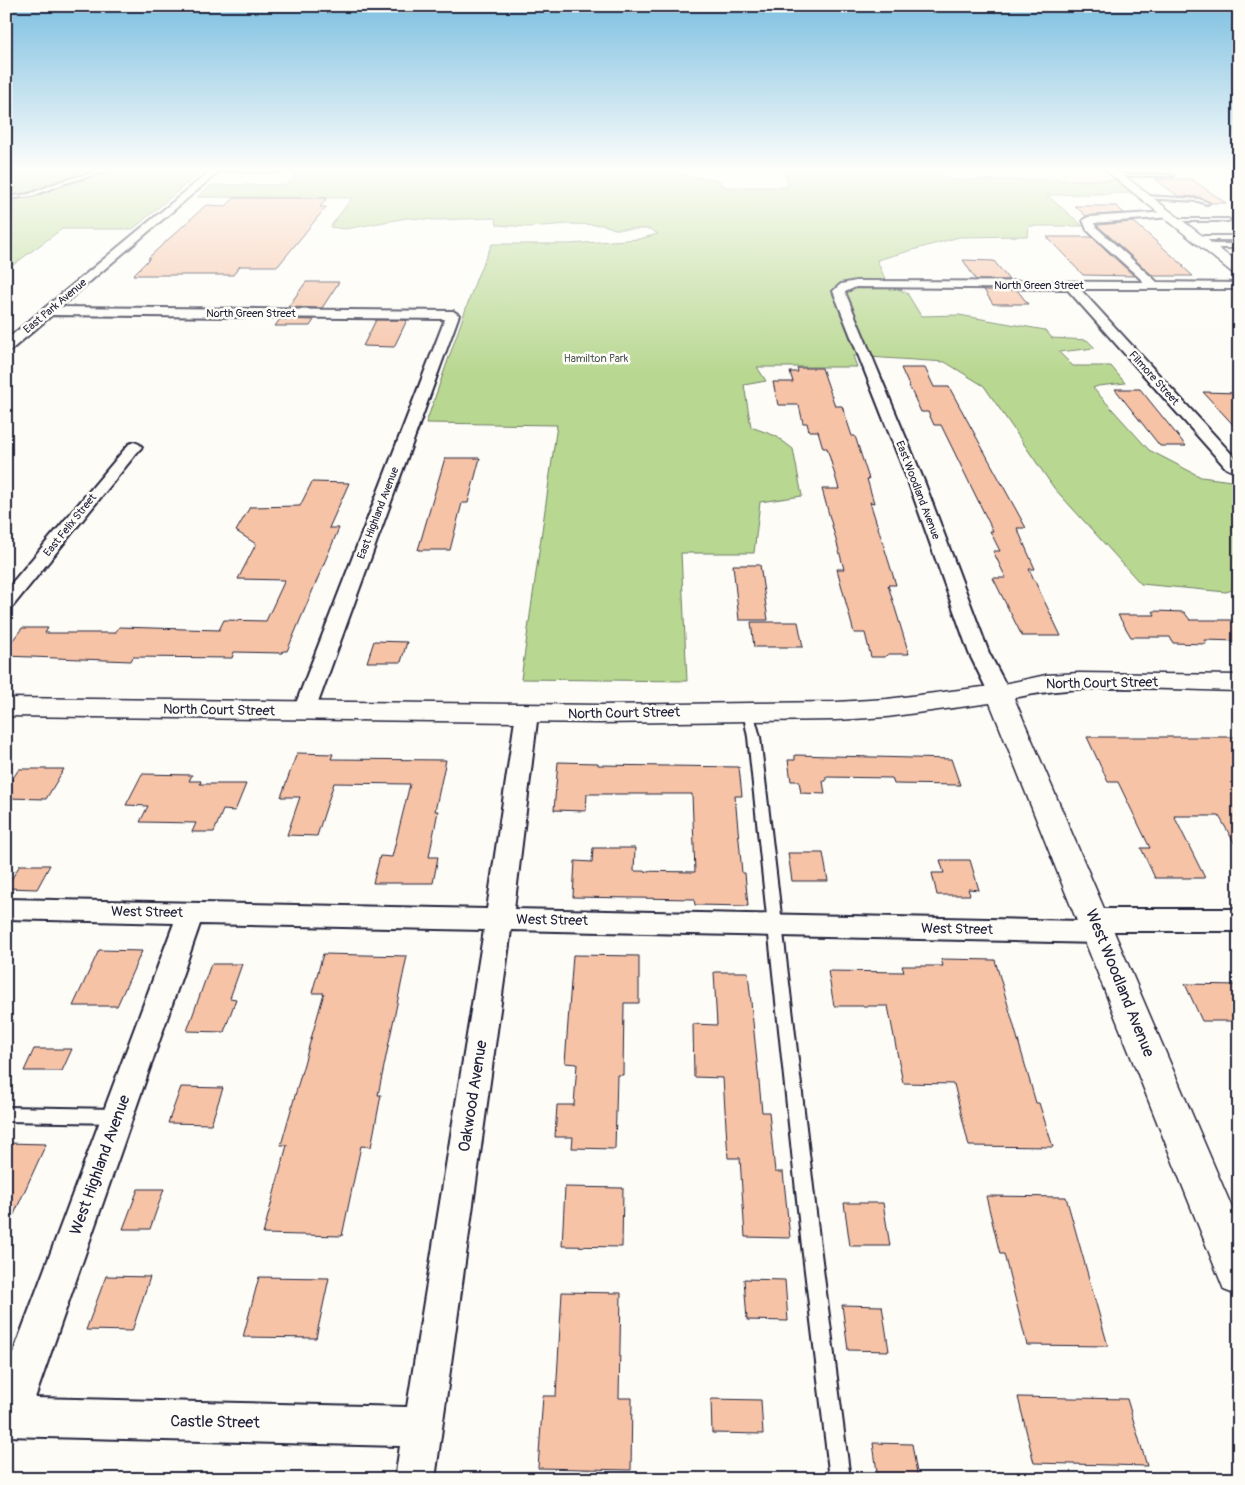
<svg xmlns="http://www.w3.org/2000/svg" width="1245" height="1485" font-family="Pangolin,sans-serif">
  <rect width="100%" height="100%" fill="#fdfcf7"/>
  <filter id="ink" filterUnits="userSpaceOnUse"><feTurbulence type="fractalNoise" baseFrequency=".02" numOctaves="2"/><feDisplacementMap in="SourceGraphic" scale="10" xChannelSelector="R" yChannelSelector="G"/><feConvolveMatrix kernelMatrix="1 2 1 2 8 2 1 2 1" color-interpolation-filters="sRGB"/></filter>
  <g filter="url(#ink)">
    <polygon fill="#fbebdf" points="928,168 1108,168 1122,180 949,180"/>
    <g fill="#b8d790" stroke="#6d7c66">
      <polygon points="6,168 205,168 133,229 62,229 6,270"/>
      <polygon points="219,168 678,168 679,175 718,180 726,187 788,187 785,169 779,168 928,168 950,180 1122,180 1140,193 1047,195 1083,226 1029,226 1028,236 959,237 877,260 887,284 907,293 921,316 959,315 1045,330 1052,338 1087,340 1095,348 1059,352 1073,366 1111,366 1125,383 1098,386 1093,388 1149,450 1201,477 1239,482 1239,588 1226,592 1141,584 1054,488 984,386 945,362 853,356 857,367 757,367 766,381 744,385 751,427 776,436 793,449 802,496 760,502 754,553 681,553 687,681 521,679 557,425 426,423 477,277 492,244 570,244 639,239 658,234 650,229 615,229 604,225 568,224 529,227 497,225 495,218 435,220 407,218 345,229 330,227 352,198 197,197 212,185 286,185 297,174 214,173"/>
    </g>
    <g fill="#f6c3a7" stroke="#22223b">
      <polygon points="1155,179 1191,179 1226,203 1211,203 1199,197 1178,196"/>
      <polygon points="234,198 327,198 320,207 326,207 278,266 240,266 233,275 133,275 150,258 148,258 206,205 226,206"/>
      <polygon points="1075,206 1116,206 1124,213 1086,216"/>
      <polygon points="1134,222 1184,266 1182,266 1193,276 1153,276 1097,225"/>
      <polygon points="1047,237 1092,237 1134,276 1083,275"/>
      <polygon points="963,260 994,261 1009,280 976,280"/>
      <polygon points="306,282 339,282 322,308 288,307"/>
      <polygon points="984,290 1017,290 1028,304 993,304"/>
      <polygon points="280,319 314,320 310,326 275,326"/>
      <polygon points="376,320 407,320 394,347 363,346"/>
      <polygon points="797,368 822,368 835,406 842,406 852,436 855,436 869,479 867,479 874,503 870,502 896,585 888,585 909,654 889,654 884,657 871,657 865,633 854,633 837,569 844,569 822,489 839,489 827,448 823,448 818,431 809,431 807,423 803,423 799,405 778,405 773,382 793,382 790,372 798,372"/>
      <polygon points="901,368 925,368 934,387 949,387 1026,528 1017,528 1035,569 1029,569 1061,636 1022,636 993,578 1006,578 993,551 1000,551 990,531 993,531 941,425 934,425 928,412 921,412"/>
      <polygon points="1115,389 1140,389 1186,446 1160,446"/>
      <polygon points="1203,392 1239,393 1239,431"/>
      <polygon points="445,458 480,458 468,503 462,503 450,550 418,550"/>
      <polygon points="312,482 349,483 329,528 339,528 287,651 283,651 282,653 234,652 232,658 133,657 131,661 6,656 6,649 22,628 48,628 45,633 115,633 119,627 219,630 224,620 266,621 285,580 238,579 256,544 236,531 250,507 300,506"/>
      <polygon points="733,565 760,565 768,620 739,620"/>
      <polygon points="1153,611 1184,612 1190,620 1239,620 1239,641 1204,640 1206,644 1173,643 1170,637 1131,637 1118,615 1155,615"/>
      <polygon points="751,622 798,622 803,647 754,647"/>
      <polygon points="374,641 407,642 401,662 367,662"/>
      <polygon points="1087,737 1239,737 1239,851 1219,816 1174,816 1205,878 1155,878 1141,848 1150,848 1118,782 1108,782"/>
      <polygon points="297,753 333,754 331,759 446,760 435,811 438,811 429,857 438,857 433,883 373,883 380,856 392,857 410,784 334,783 317,836 287,835 300,797 281,797"/>
      <polygon points="795,755 951,759 960,785 894,784 892,778 826,777 826,781 823,781 825,794 801,793 799,781 791,781 788,760 795,760"/>
      <polygon points="558,762 598,763 598,765 739,767 742,796 735,796 742,873 745,873 748,906 695,905 694,899 573,897 575,861 592,862 593,848 635,848 634,871 695,872 692,794 587,794 586,811 554,810"/>
      <polygon points="19,769 64,769 46,799 6,798 6,789"/>
      <polygon points="142,774 192,775 189,781 201,781 200,784 246,784 235,811 223,810 214,832 192,832 196,823 140,822 148,806 126,805"/>
      <polygon points="788,853 823,853 828,881 792,881"/>
      <polygon points="940,860 970,860 979,890 968,889 970,895 937,895 932,873 944,873"/>
      <polygon points="20,865 50,865 37,889 6,888"/>
      <polygon points="99,950 142,951 117,1006 73,1006"/>
      <polygon points="323,954 407,956 378,1095 381,1095 371,1147 361,1146 342,1236 263,1234 287,1145 281,1145 324,993 312,993"/>
      <polygon points="573,955 639,956 639,1003 624,1003 623,1075 617,1075 615,1149 572,1148 573,1137 555,1137 557,1105 574,1105 577,1064 565,1063"/>
      <polygon points="941,959 995,960 1036,1103 1039,1103 1053,1147 969,1146 954,1084 903,1083 888,1006 834,1006 828,971 904,972 902,966 943,966"/>
      <polygon points="211,964 242,964 230,998 236,999 224,1032 187,1031"/>
      <polygon points="714,972 748,972 762,1112 769,1112 775,1172 783,1172 790,1238 745,1237 740,1158 728,1158 723,1078 694,1077 693,1024 717,1025"/>
      <polygon points="1185,984 1239,985 1239,1021 1202,1021"/>
      <polygon points="34,1049 72,1049 62,1071 24,1071"/>
      <polygon points="181,1087 223,1088 211,1124 168,1123"/>
      <polygon points="6,1143 46,1144 6,1232"/>
      <polygon points="565,1187 623,1188 622,1247 562,1246"/>
      <polygon points="138,1189 164,1189 150,1229 123,1229"/>
      <polygon points="986,1196 1066,1197 1108,1346 1027,1345 1004,1254 1000,1254"/>
      <polygon points="844,1203 883,1203 890,1246 850,1246"/>
      <polygon points="106,1276 150,1277 132,1331 86,1330"/>
      <polygon points="259,1277 329,1278 316,1338 243,1337"/>
      <polygon points="744,1279 785,1280 788,1321 747,1320"/>
      <polygon points="562,1292 621,1293 619,1398 632,1398 631,1470 538,1468 543,1396 556,1396"/>
      <polygon points="842,1305 882,1306 889,1351 848,1350"/>
      <polygon points="1018,1397 1127,1399 1147,1466 1034,1463"/>
      <polygon points="711,1399 761,1400 763,1434 712,1433"/>
      <polygon points="873,1443 912,1444 918,1479 878,1479"/>
    </g>
    <g fill="none" stroke-linecap="round" stroke-linejoin="round">
      <defs>
        <g id="service">
          <polygon points="110,168 116,168 66,183 32,196 6,199 6,197 29,194 62,181"/>
          <polygon points="1115,174 1172,175 1174,176 1117,176"/>
          <polygon points="1145,196 1199,199 1209,203 1207,204 1198,201 1143,198"/>
          <polygon points="1172,219 1228,219 1230,220 1228,221 1174,221"/>
          <polygon points="1239,236 1239,240 1197,240 1194,238 1197,236"/>
          <polygon points="1239,244 1239,248 1207,248 1204,246 1207,244"/>
          <polygon points="1239,255 1239,259 1222,260 1219,258"/>
          <polygon points="748,707 753,711 760,737 819,1238 850,1479 830,1479 801,1238 748,737 743,711"/>
          <polygon points="6,1107 116,1109 122,1111 124,1116 122,1121 116,1123 6,1121"/>
        </g>
        <g id="minor">
          <polygon points="214,168 223,168 60,307 453,311 459,315 315,711 312,716 304,718 296,716 293,711 445,319 52,315 11,350 6,351 6,340"/>
          <polygon points="1168,212 1171,213 1171,217 1094,223 1096,227 1157,282 1239,283 1239,289 1080,289 1239,462 1239,474 1226,468 1067,289 856,287 845,292 924,481 989,653 1010,693 1007,698 999,700 991,698 969,653 908,481 833,291 841,284 856,281 1144,282 1087,230 1083,220 1088,217"/>
          <polygon points="134,442 139,444 142,447 139,450 13,606 6,608 6,590 129,444"/>
          <path d="M 527,706 L 535,708 L 538,713 L 514,909 L 1081,921 L 1085,912 L 1094,909 L 1239,909 L 1239,931 L 1111,931 L 1108,940 L 1098,943 L 511,930 L 435,1479 L 395,1479 L 400,1446 L 6,1436 L 6,1372 L 174,923 L 6,919 L 6,899 L 487,909 L 516,713 L 519,708 ZM 200,924 L 484,930 L 407,1407 L 35,1398 Z"/>
        </g>
        <g id="secondary">
          <polygon points="1103,168 1114,168 1239,264 1239,275 1234,274"/>
          <path d="M 1079,673 L 1239,675 L 1239,691 C 1164,690 1087,682 1014,698 L 1239,1224 L 1239,1296 L 1224,1290 L 990,703 L 887,717 L 836,720 L 600,723 L 6,716 L 6,698 L 600,705 L 836,702 L 887,699 L 999,685 L 1046,675 Z"/>
        </g>
      </defs>
      <use href="#service" stroke="#22223b" stroke-width="4"/>
      <use href="#minor" stroke="#22223b" stroke-width="4"/>
      <use href="#secondary" stroke="#22223b" stroke-width="3"/>
      <use href="#service" fill="#fdfcf7" fill-rule="evenodd"/>
      <use href="#minor" fill="#fdfcf7" fill-rule="evenodd"/>
      <use href="#secondary" fill="#fdfcf7" fill-rule="evenodd"/>
    </g>
  </g>
  <linearGradient id="sky" x2="0" y2="1"><stop stop-color="#7ec0e1"/><stop offset="0.45" stop-color="#fefefb"/><stop offset="1" stop-color="#fefefb" stop-opacity="0"/></linearGradient>
  <rect width="1245" height="376" fill="url(#sky)"/>
  <g text-anchor="middle" dominant-baseline="central" stroke-width="5" stroke-linejoin="round" paint-order="stroke">
    <g font-size="11" fill="#22223b" stroke="#fdfcf7">
      <text x="1039" y="285">North Green Street</text>
      <text transform="translate(55 306) rotate(-40)">East Park Avenue</text>
      <text x="251" y="313">North Green Street</text>
      <text transform="translate(1154 378) rotate(48)">Filmore Street</text>
      <text transform="translate(918 490) rotate(69)">East Woodland Avenue</text>
      <text transform="translate(378 513) rotate(-69)">East Highland Avenue</text>
      <text transform="translate(70 525) rotate(-51)">East Felix Street</text>
    </g>
    <g font-size="11" fill="#4f5854" stroke="#fdfcf7">
      <text x="596" y="358">Hamilton Park</text>
    </g>
    <g font-size="14" fill="#22223b" stroke="#fdfcf7">
      <text transform="translate(1102 683) rotate(-1)">North Court Street</text>
      <text transform="translate(219 710) rotate(1)">North Court Street</text>
      <text transform="translate(624 713) rotate(-1)">North Court Street</text>
      <text transform="translate(147 912) rotate(1)">West Street</text>
      <text transform="translate(552 920) rotate(1)">West Street</text>
      <text transform="translate(957 929) rotate(1)">West Street</text>
    </g>
    <g font-size="16" fill="#22223b" stroke="#fdfcf7">
      <text transform="translate(1120 983) rotate(68)">West Woodland Avenue</text>
      <text transform="translate(473 1096) rotate(-81)">Oakwood Avenue</text>
      <text transform="translate(100 1165) rotate(-70)">West Highland Avenue</text>
      <text transform="translate(215 1422) rotate(1)">Castle Street</text>
    </g>
  </g>
  <rect width="1245" height="1485" fill="none" stroke="#fdfcf7" stroke-width="25"/>
  <rect x="12" y="12" width="1220" height="1460" fill="none" stroke="#22223b" stroke-width="2" filter="url(#ink)"/>
</svg>
